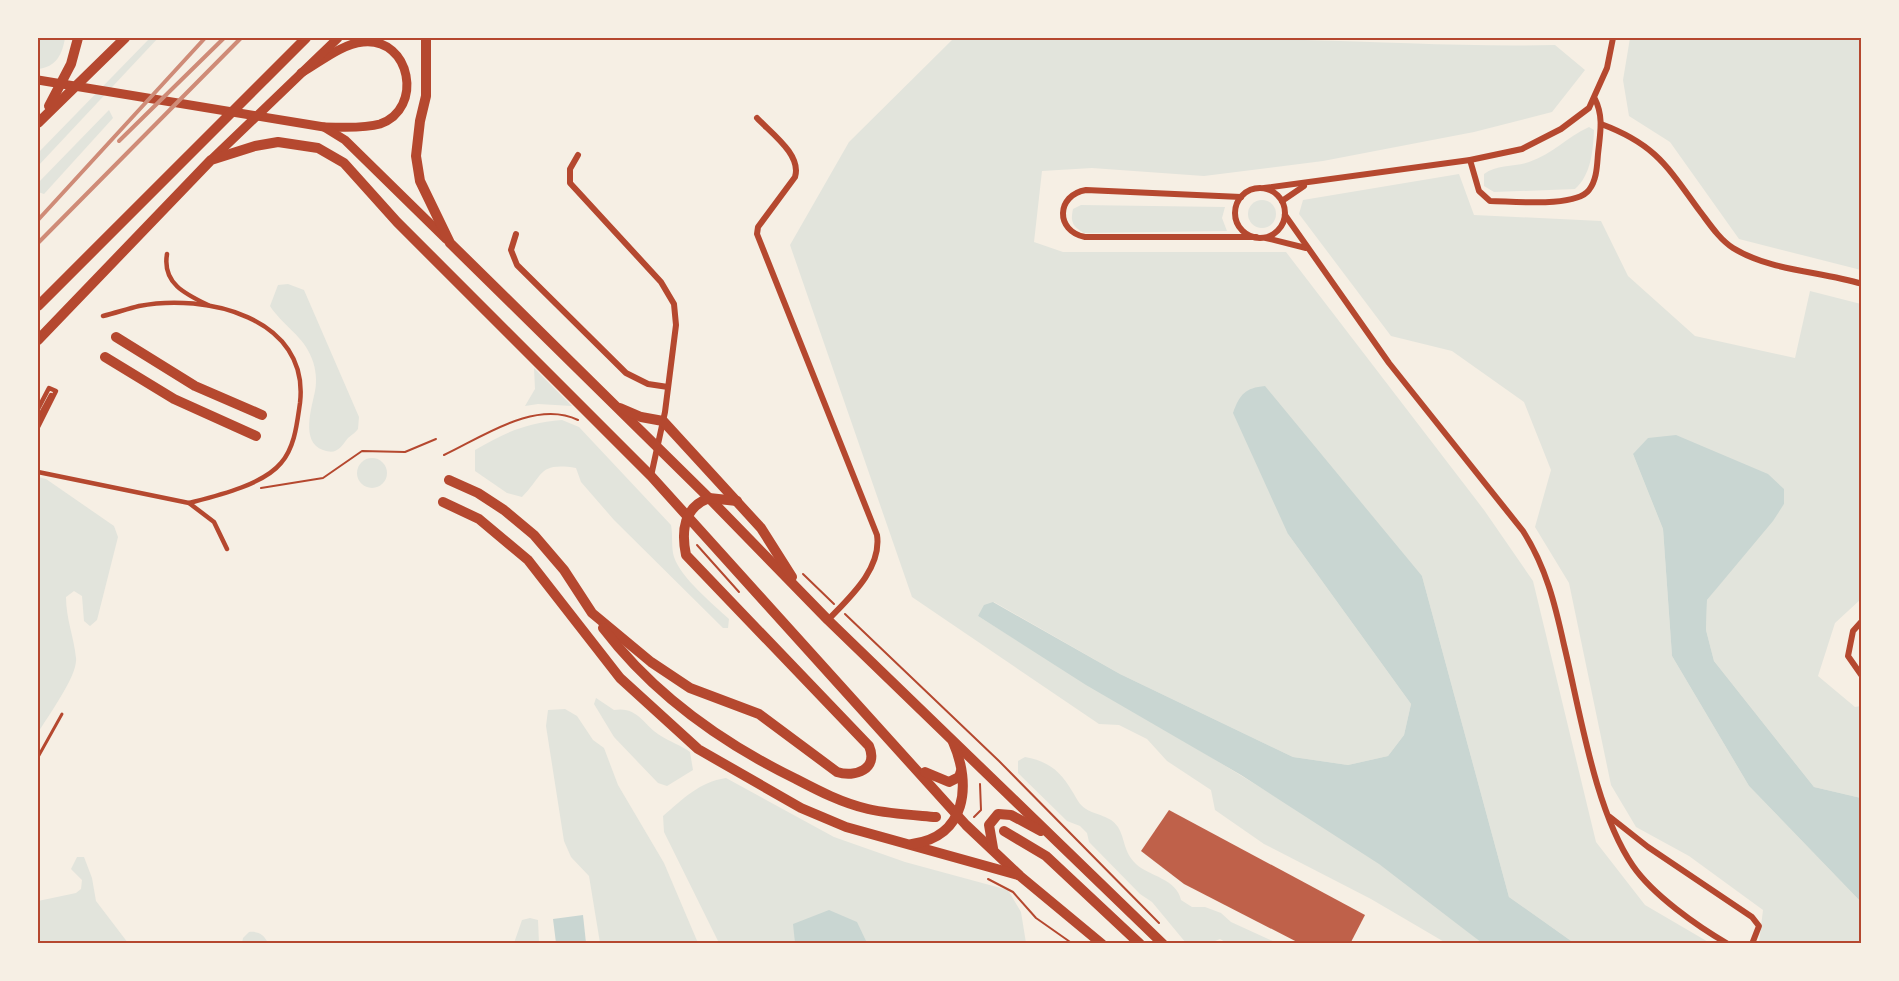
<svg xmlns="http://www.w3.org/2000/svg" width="1899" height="981" font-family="'Space Grotesk',sans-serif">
  <rect width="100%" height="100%" fill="#f6efe4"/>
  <g fill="#e2e4dc">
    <path d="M 38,38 L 65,38 C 62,55 56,67 38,69 Z"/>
    <polygon points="150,38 158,38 38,166 38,153"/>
    <path d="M 954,38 C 1071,38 1187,37 1304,40 C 1388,42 1471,47 1555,45 L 1585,70 L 1552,112 L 1474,132 L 1323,161 L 1204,176 L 1092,168 L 1042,171 L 1034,242 L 1063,252 L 1286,252 L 1484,510 L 1533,581 L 1596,842 L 1645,905 L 1710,943 L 1574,943 L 1509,897 L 1422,576 L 1288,534 L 1411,704 L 1404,735 L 1388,756 L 1348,765 L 1293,757 L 1120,674 L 994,602 L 978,616 C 1110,700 1248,775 1377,862 C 1413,887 1448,916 1482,943 L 1446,943 L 1371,899 L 1264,844 L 1215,810 L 1211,790 L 1167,761 L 1147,739 L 1119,725 L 1099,724 L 912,597 L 790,245 L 849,142 Z"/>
    <polygon points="1630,38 1861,38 1861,270 1739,239 1670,142 1629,116 1623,80"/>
    <polygon points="109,110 113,118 44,194 38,192 38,183"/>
    <path d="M 1589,127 L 1594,130 C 1593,151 1591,175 1575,189 L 1494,192 L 1484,186 L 1484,174 C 1497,164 1514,167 1529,162 C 1553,154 1567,137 1589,127 Z"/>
    <polygon points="1459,174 1474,215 1601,221 1628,276 1695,336 1795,358 1810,291 1861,304 1861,599 1835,623 1818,676 1855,707 1861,706 1861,798 1814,787 1714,661 1706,630 1707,600 1784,504 1633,454 1663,529 1672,656 1749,786 1861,902 1861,943 1759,943 1763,910 1689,856 1636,827 1611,785 1569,583 1535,527 1551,470 1524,402 1452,351 1391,336 1299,214 1303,200"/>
    <circle cx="1262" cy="214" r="14"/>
    <path d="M 1081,205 L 1225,207 L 1222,218 L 1227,231 L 1084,233 C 1073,227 1070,222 1073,209 Z"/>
    <path d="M 288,284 L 304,290 L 359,417 L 358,429 C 355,433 351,435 348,438 C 340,448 337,455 323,450 C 300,442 312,407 315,391 C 317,381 316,369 312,359 C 304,336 283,326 270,306 L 278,285 Z"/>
    <polygon points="534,368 572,406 538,404 525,406 535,389"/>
    <path d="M 562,420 L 579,427 L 671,525 C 673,535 671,547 674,557 C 681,578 713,604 729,619 L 728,628 L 723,628 L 614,520 L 581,482 L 576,468 C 538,462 544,475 522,497 L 507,493 L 475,471 L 475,450 C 506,432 526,423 562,420 Z"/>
    <circle cx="372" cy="473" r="15"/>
    <path d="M 38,477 L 46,479 L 114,526 L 118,537 L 97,620 L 90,626 L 84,621 L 82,596 L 74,591 L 66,597 C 66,619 74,637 76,658 C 78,676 47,717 38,733 Z"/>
    <path d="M 596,698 L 614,710 C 638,706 643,725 661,736 C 670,742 681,745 690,752 L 693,770 L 667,786 L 658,783 L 614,737 L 594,704 Z"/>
    <polygon points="565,709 577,716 593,740 604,748 618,785 664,863 698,943 600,943 589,876 571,857 564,841 546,726 548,710"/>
    <path d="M 1025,757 C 1047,761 1060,770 1072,791 C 1076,797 1079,805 1086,809 C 1097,816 1110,815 1118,827 C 1126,841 1123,851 1136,864 C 1149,876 1177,879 1181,900 L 1192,907 L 1205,907 L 1221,913 L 1231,922 L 1277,943 L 1227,943 L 1220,939 L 1210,943 L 1186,943 L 1152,902 L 1140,894 L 1089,842 L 1087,833 L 1080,826 L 1067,821 L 1018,773 L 1018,761 Z"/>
    <path d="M 726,778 L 834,837 L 905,862 L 1008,890 L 1021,912 L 1026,943 L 719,943 L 664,832 L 663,816 C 683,799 699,782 726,778 Z"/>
    <polygon points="77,857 84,857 92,878 96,901 128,943 38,943 38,901 76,893 81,889 82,880 71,869"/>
    <polygon points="530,918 538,920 539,943 514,943 522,920"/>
    <path d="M 249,932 C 259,931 264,935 268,943 L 242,943 L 243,938 Z"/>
  </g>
  <g fill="#c9d6d2">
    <path d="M 1265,386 L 1422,576 L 1509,897 L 1574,943 L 1482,943 L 1379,864 L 1241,775 L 1086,685 L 978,616 L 984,605 L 993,602 L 1120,674 L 1293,757 L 1348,765 L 1388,756 L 1404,735 L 1411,704 L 1288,534 L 1233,413 C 1240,394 1245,388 1265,386 Z"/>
    <polygon points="1676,435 1768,474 1784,489 1784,504 1773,521 1707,600 1706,630 1714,661 1814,787 1861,798 1861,902 1749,786 1672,656 1663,529 1633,454 1648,438"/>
    <polygon points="829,910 857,922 867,943 795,943 793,924"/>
    <polygon points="583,915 586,943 556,943 553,919"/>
  </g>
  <polygon fill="#bf614a" points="1169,810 1365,915 1350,944 1301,944 1184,884 1141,851"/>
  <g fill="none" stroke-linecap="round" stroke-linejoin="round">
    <g stroke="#b5482f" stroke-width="2">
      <path d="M 444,455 C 481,438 535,399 578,420"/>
      <polyline points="261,488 323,478 362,451 405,452 436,439"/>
      <polyline points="697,545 739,592"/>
      <polyline points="803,574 834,604"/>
      <polyline points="845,614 999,761 1159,923"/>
      <polyline points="974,817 981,810 980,784"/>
      <polyline points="988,879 1013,892 1036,918 1073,944"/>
    </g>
    <polyline stroke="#b5482f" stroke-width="3" points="38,757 62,714"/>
    <g stroke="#b5482f" stroke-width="4.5">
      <path d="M 167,254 C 162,283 185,294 208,305"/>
      <path d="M 103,316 C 115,313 127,309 139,306 C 205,293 310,317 300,403 C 297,423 295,447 281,463 C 263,485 216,496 189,503"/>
      <polyline points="38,409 49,388 56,391 38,427"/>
      <polyline points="38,419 51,395"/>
      <polyline points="38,472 189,503 214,522 227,549"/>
    </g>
    <g stroke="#b5482f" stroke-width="6">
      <path d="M 757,118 C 771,133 802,155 795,177 L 758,227 L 757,234 L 877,535 C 882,569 849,598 828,620"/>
      <path d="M 1601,124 C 1655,144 1667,166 1699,210 C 1709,223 1719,239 1733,248 C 1770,271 1820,271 1862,284"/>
      <polyline points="578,155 570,169 570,183 661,282 674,304 676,325 665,412 651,476"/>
      <path d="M 1470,160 L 1479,191 L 1490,201 C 1511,201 1576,208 1589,190 C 1597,180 1597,165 1598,154 C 1600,134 1604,117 1595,99"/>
      <polyline points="1264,188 1470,160 1522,149 1561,129 1589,108 1607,68 1613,38"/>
      <circle cx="1260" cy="213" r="25"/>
      <path d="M 1241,197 L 1086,190 C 1056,195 1055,231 1085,237 L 1256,237"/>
      <polyline points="1282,201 1304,186"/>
      <path d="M 1285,215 L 1389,363 L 1523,531 C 1546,567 1555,604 1564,645 C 1580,711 1595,811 1633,866 C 1653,895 1697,926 1728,944"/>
      <polyline points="516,234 511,250 517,265 626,373 648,384 668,387"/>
      <polyline points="1266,238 1306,248"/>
      <polyline points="1862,621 1853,631 1848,656 1862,676"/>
      <polyline points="1610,817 1648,847 1752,917 1759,926 1752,944"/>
    </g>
    <g stroke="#b5482f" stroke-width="9">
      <path d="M 301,73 C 319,63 341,44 363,42 C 411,37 424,109 380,124 C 363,129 341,127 324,127"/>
      <polyline points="38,80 324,127 345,140 446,239"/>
      <polyline points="213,158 338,38"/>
    </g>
    <g stroke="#b5482f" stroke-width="10">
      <polyline points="426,38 426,96 420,121 416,156 420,181 450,243 709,498 828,620 1163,944"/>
      <polyline points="116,337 195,386 262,415"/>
      <polyline points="38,340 211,160 255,146 278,142 318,148 344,163 397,222 651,476 966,825 1020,876 1102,944"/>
      <polyline points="105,357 174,399 256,436"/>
      <polyline points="620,408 641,417 663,421 761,528 792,577"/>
      <path d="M 449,480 L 478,493 L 504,510 L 534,535 L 564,570 L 592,613 L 651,662 L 690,688 L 759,714 L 837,772 C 855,778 879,769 869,746 L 686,555 C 681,531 684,507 709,498 L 737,501"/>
      <polyline points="443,502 479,519 528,560 620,678 698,749 801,808 846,827 1018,875"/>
      <path d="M 603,628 C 654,695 720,742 796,779 C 819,791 842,803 868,809 C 890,814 913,815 936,817"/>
      <polyline points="925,772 949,782 959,777 961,771"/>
      <polyline points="1004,831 1046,856 1140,944"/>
      <path d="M 912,844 C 966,837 972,785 953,742"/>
      <polyline points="993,848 989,825 998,814 1011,815 1041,831"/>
    </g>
    <g stroke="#b5482f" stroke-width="10">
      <polyline points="49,106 71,64 78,38"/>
      <polyline points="38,123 125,38"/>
      <polyline points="38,306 306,38"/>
    </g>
    <g stroke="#cf8b77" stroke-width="4">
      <polyline points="119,141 224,38"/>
      <polyline points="38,220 205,38"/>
      <polyline points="38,243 241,38"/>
    </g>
  </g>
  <rect width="1899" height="981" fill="none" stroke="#f6efe4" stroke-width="78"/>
  <rect x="39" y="39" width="1821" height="903" fill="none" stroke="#b5482f" stroke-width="2"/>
</svg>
